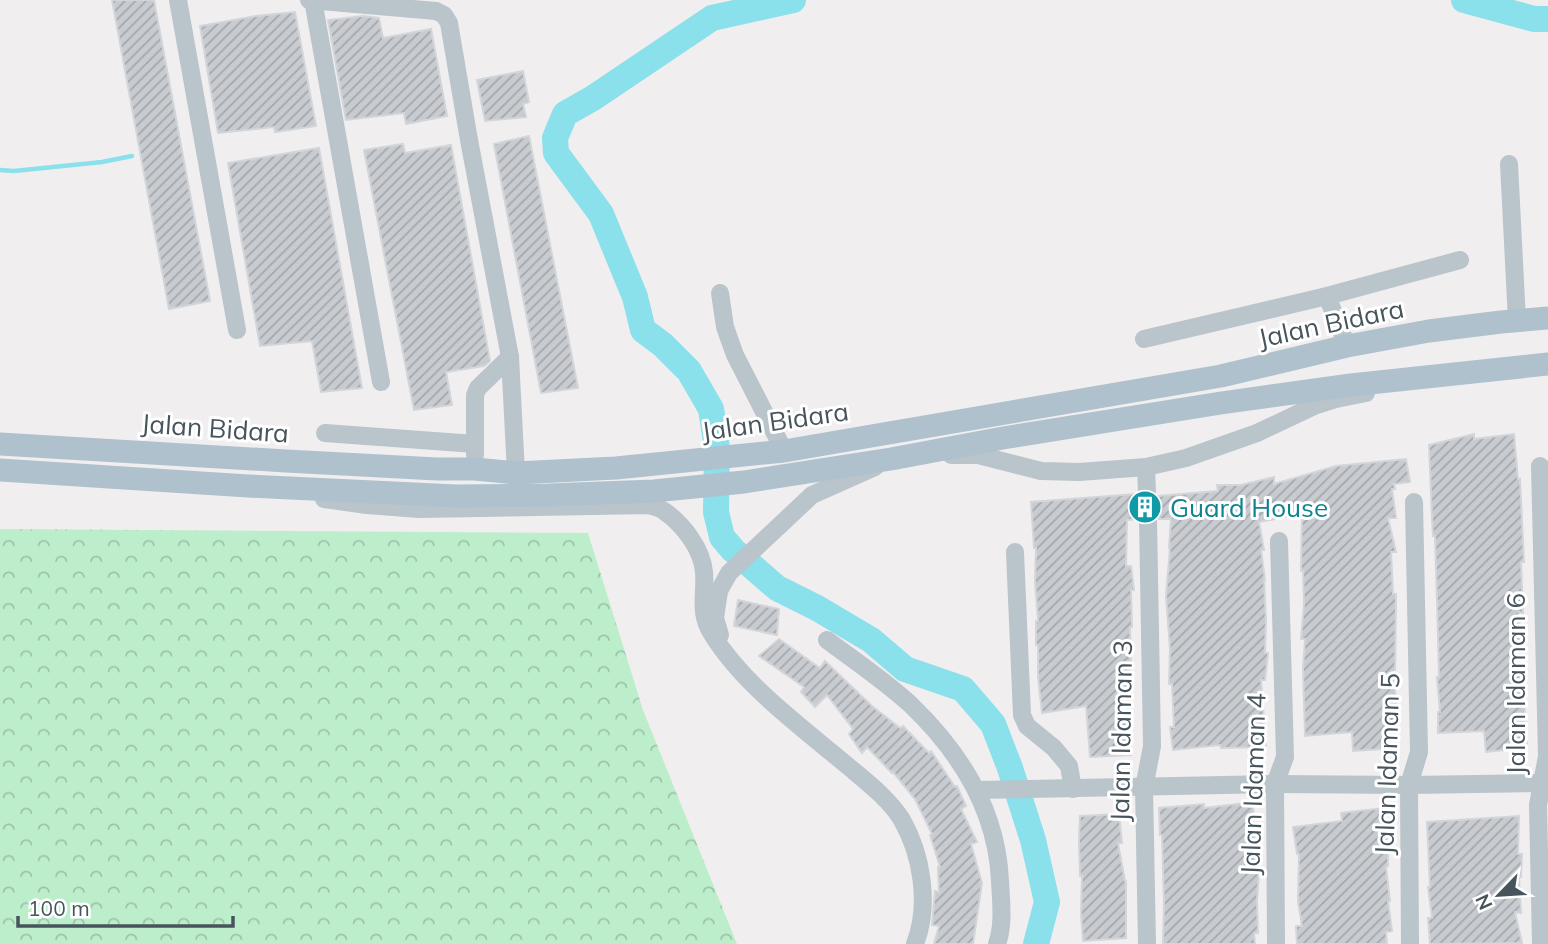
<svg xmlns="http://www.w3.org/2000/svg" width="1548" height="944" font-family="Mulish,sans-serif">
  <defs>
    <pattern id="forest-crowns" width="20" height="18" patternUnits="userSpaceOnUse" patternTransform="scale(1.75)"><rect width="20" height="18" fill="#bdeecc"/><path d="M2 6a3 3 0 1 1 6 0M12 15a3 3 0 1 1 6 0" fill="none" stroke="#9bc3a9"/></pattern>
    <pattern id="building-hatch" width="6" height="6" patternUnits="userSpaceOnUse" patternTransform="scale(1.75)"><rect width="6" height="6" fill="#c8ccd1"/><path d="M-1 1l2-2M0 6l6-6M5 7l2-2" fill="none" stroke="#a4a8ad"/></pattern>
  </defs>
  <rect width="100%" height="100%" fill="#f1eeef"/>
  <polygon fill="url(#forest-crowns)" points="0,529 588,533 643,710 737,944 0,944"/>
  <g fill="none" stroke-linecap="round" stroke-linejoin="round">
    <polyline stroke="#8ae0eb" stroke-width="4.5" points="0,170 14,171 102,162 132,156"/>
    <g stroke="#8ae0eb" stroke-width="26">
      <polyline points="793,0 712,18 593,98 565,114 555,138 556,153 601,214 635,297 643,330 663,345 689,371 711,409 717,448 716,512 722,537 733,550 777,588 817,608 871,640 905,669 963,689 993,724 1010,768 1033,840 1047,902 1036,944"/>
      <polyline points="1464,0 1534,19 1548,19"/>
    </g>
  </g>
  <g fill="url(#building-hatch)" stroke="#d2d5da" stroke-width="2">
    <polygon points="112,0 154,0 210,301 169,309"/>
    <polygon points="295,12 316,126 275,132 274,127 218,133 200,26 256,16"/>
    <polygon points="363,16 379,18 383,38 431,29 447,116 406,124 404,113 346,120 328,20"/>
    <polygon points="523,71 529,102 523,104 526,117 485,121 477,80"/>
    <polygon points="529,136 578,388 541,393 494,144"/>
    <polygon points="403,144 405,153 451,145 490,361 484,366 446,372 452,405 414,410 364,150"/>
    <polygon points="319,148 362,388 321,392 312,341 260,346 228,163"/>
    <polygon points="1474,434 1474,439 1514,434 1518,479 1520,479 1524,562 1521,562 1523,613 1519,612 1525,655 1519,655 1525,714 1527,748 1486,752 1484,731 1438,733 1438,712 1440,712 1437,677 1439,677 1437,601 1435,536 1433,536 1432,518 1429,445"/>
    <polygon points="1406,459 1410,482 1394,484 1395,489 1392,489 1396,518 1388,518 1396,552 1391,552 1393,594 1396,594 1395,682 1394,682 1398,714 1395,714 1398,748 1353,751 1352,732 1305,736 1303,669 1305,639 1301,639 1304,604 1303,571 1301,571 1302,514 1259,522 1264,550 1261,550 1265,580 1264,580 1266,620 1265,653 1268,653 1265,680 1261,680 1266,747 1221,748 1220,745 1173,750 1170,727 1174,727 1172,684 1169,684 1170,649 1166,596 1170,548 1169,548 1171,519 1159,519 1157,513 1148,508 1142,510 1138,514 1137,519 1127,520 1126,566 1131,566 1134,590 1131,590 1132,627 1130,627 1131,664 1131,689 1130,689 1132,721 1129,721 1131,755 1090,757 1086,706 1042,713 1038,677 1038,645 1036,645 1036,621 1038,621 1035,581 1036,548 1034,548 1031,502 1136,494 1137,499 1141,504 1148,505 1154,503 1158,496 1218,491 1217,485 1241,485 1274,477 1274,484 1336,466"/>
    <polygon points="738,600 779,609 777,635 734,626"/>
    <polygon points="779,639 820,668 825,661 872,706 900,728 903,726 929,753 931,751 955,787 957,786 966,806 961,809 977,842 971,844 982,883 973,944 934,944 939,926 932,925 935,891 939,892 938,867 940,867 930,835 932,834 915,799 893,772 892,773 867,747 862,753 849,734 853,729 827,695 815,707 801,692 804,687 759,656"/>
    <polygon points="1253,802 1256,872 1259,872 1257,901 1258,933 1254,933 1255,944 1163,944 1164,903 1162,835 1160,835 1159,808 1204,804 1204,808"/>
    <polygon points="1384,808 1387,843 1388,843 1388,866 1386,867 1390,901 1388,901 1392,931 1386,932 1387,944 1297,944 1296,926 1302,926 1298,901 1299,854 1297,854 1293,827 1342,821 1341,813"/>
    <polygon points="1119,814 1122,843 1118,843 1125,881 1126,881 1126,938 1083,941 1081,914 1082,876 1080,876 1079,841 1080,816"/>
    <polygon points="1519,816 1518,854 1522,854 1521,877 1519,877 1521,913 1515,912 1522,943 1430,944 1428,918 1432,918 1428,887 1430,887 1427,822"/>
  </g>
  <g fill="none" stroke-linecap="round" stroke-linejoin="round">
    <g stroke="#bac4cb" stroke-width="18">
      <polyline points="178,0 237,330"/>
      <polyline points="309,0 436,11 444,15 449,23 469,140 510,357 516,473"/>
      <polyline points="313,0 381,382"/>
      <polyline points="1509,164 1517,321"/>
      <polyline points="720,293 725,327 735,355 784,451"/>
      <polyline points="1327,296 1347,346"/>
      <polyline points="1144,339 1327,296 1460,260"/>
      <polyline points="325,433 475,444"/>
      <polyline points="475,455 475,395 478,388 510,357"/>
      <polyline points="951,455 978,455 1041,471 1079,472 1146,467 1186,458 1257,433 1314,406 1336,399 1366,393"/>
      <polyline points="1540,466 1547,756 1538,805 1541,944"/>
      <polyline points="1146,467 1147,494"/>
      <path d="M 324,499 L 367,505 L 419,509 L 649,505 C 654,507 660,508 664,511 C 683,524 702,549 704,572 C 706,595 698,612 712,634 C 744,686 803,728 849,767 C 867,782 890,800 902,820 C 922,855 930,905 915,944"/>
      <polyline points="1015,552 1022,715 1027,726 1054,748 1069,766 1073,789"/>
      <polyline points="720,635 715,618 719,591 729,573 812,495 875,467"/>
      <path d="M 827,640 C 855,661 885,681 911,705 C 961,753 997,810 1000,881 C 1001,901 1004,925 997,944"/>
      <polyline points="977,790 1275,784 1409,785 1542,783"/>
      <polyline points="1147,944 1144,788 1152,746 1148,519"/>
      <polyline points="1276,944 1275,784 1285,757 1279,541"/>
      <polyline points="1410,944 1409,785 1419,752 1414,502"/>
    </g>
    <g stroke="#aec1cd" stroke-width="23">
      <polyline points="0,444 286,461 437,469 475,469 516,473 616,468 784,451 1221,376 1347,346 1429,331 1501,322 1548,318"/>
      <polyline points="0,470 248,486 456,496 549,495 654,491 744,482 891,459 1003,438 1221,403 1351,385 1548,364"/>
    </g>
  </g>
  <defs>
    <symbol id="building-disc" viewBox="-11 -11 22 22"><circle r="9.5" fill="#0f9aa8" stroke="#fff"/><path d="M-4-6H4V6H1V3H-1V6H-4ZM-2.5-4.3h1.7v1.8h-1.7ZM.8-4.3h1.7v1.8H.8ZM-2.5-1h1.7V.8h-1.7ZM.8-1h1.7V.8H.8Z" fill="#fff"/></symbol>
  </defs>
  <g fill-rule="evenodd">
    <use href="#building-disc" x="1126" y="488" width="38" height="38"/>
  </g>
  <g text-anchor="middle" dominant-baseline="central" stroke-width="6" stroke-linejoin="round" paint-order="stroke">
    <g font-size="26" fill="#47545c" stroke="#fff">
      <text transform="translate(1331 323) rotate(-12)">Jalan Bidara</text>
      <text transform="translate(775 421) rotate(-8)">Jalan Bidara</text>
      <text transform="translate(215 428) rotate(4)">Jalan Bidara</text>
      <text transform="translate(1515 684) rotate(-90)">Jalan Idaman 6</text>
      <text transform="translate(1121 731) rotate(-89)">Jalan Idaman 3</text>
      <text transform="translate(1387 764) rotate(-88)">Jalan Idaman 5</text>
      <text transform="translate(1253 784) rotate(-88)">Jalan Idaman 4</text>
    </g>
    <g font-size="26" fill="#0d838f" stroke="#fff" text-anchor="start">
      <text x="1170" y="507">Guard House</text>
    </g>
  </g>
  <g transform="translate(1499 895) rotate(245)" stroke="#ffffff" stroke-width="5" paint-order="stroke">
  <path d="M0-5L12 26L0 18L-12 26Z" fill="#47545c"/>
  <text y="-10" font-size="19" font-weight="bold" text-anchor="middle" fill="#47545c">N</text>
  </g>
  <path d="M18 916v10h215v-10" fill="none" stroke="#47545c" stroke-width="3.5"/>
  <text x="28" y="916" font-size="21" fill="#47545c" stroke="#ffffff" stroke-width="5" paint-order="stroke">100 m</text>
</svg>
